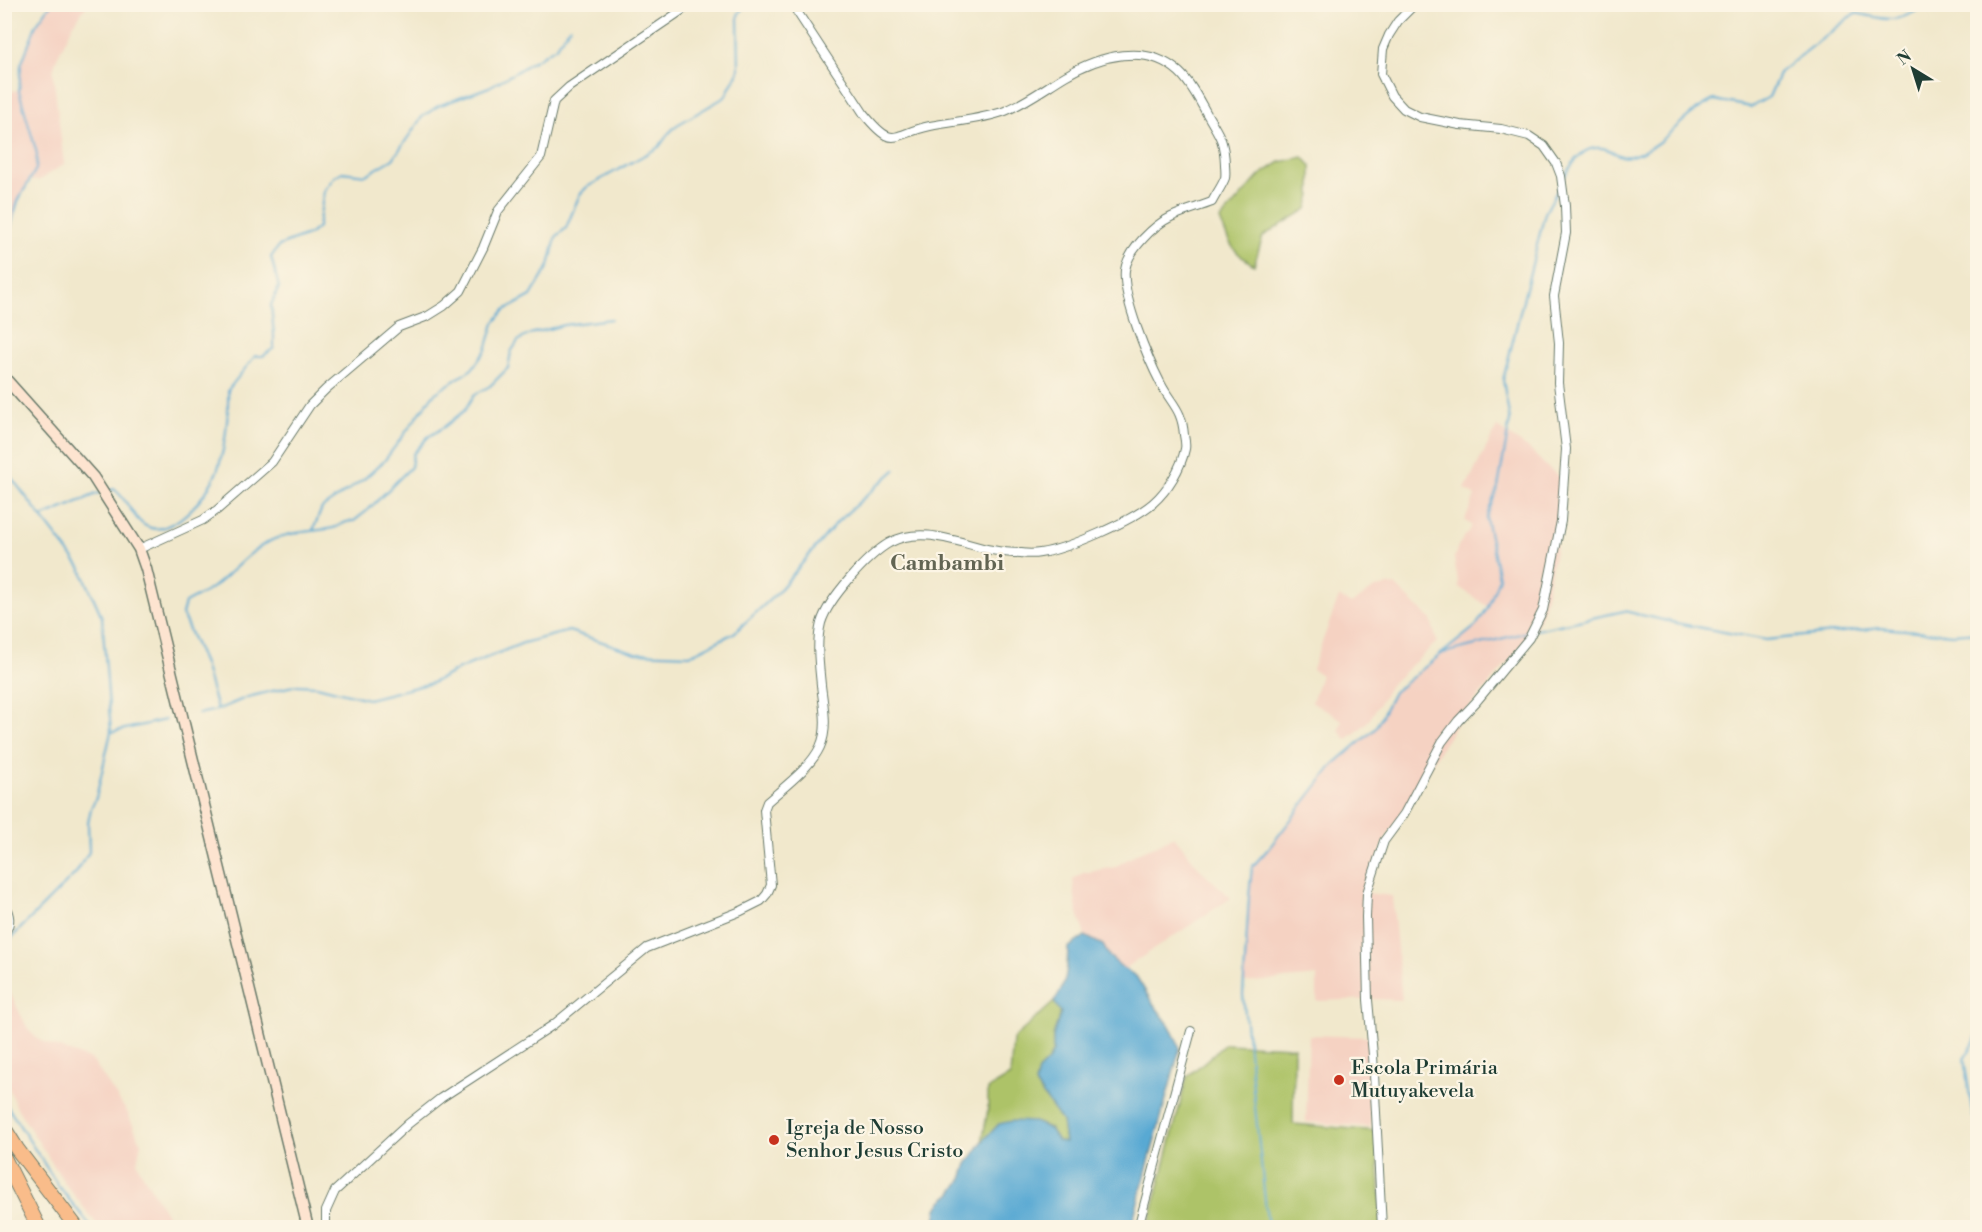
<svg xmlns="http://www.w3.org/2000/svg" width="1982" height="1232" font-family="'Libre Bodoni',serif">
  <rect width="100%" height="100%" fill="#fcf5e5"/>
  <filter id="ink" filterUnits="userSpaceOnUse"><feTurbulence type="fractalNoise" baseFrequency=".0167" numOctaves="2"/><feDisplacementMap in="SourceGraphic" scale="12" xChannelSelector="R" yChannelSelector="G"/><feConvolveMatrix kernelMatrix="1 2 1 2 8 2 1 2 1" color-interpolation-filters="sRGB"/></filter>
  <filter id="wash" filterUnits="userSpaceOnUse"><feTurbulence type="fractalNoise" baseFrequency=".008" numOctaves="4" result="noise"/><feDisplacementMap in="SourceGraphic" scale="24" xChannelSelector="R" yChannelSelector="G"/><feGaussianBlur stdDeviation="1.35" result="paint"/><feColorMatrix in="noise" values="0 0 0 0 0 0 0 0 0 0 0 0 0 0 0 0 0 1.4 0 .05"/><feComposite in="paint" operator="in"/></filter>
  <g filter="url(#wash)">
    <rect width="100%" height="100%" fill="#f1e8cc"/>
    <g fill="#f5d2c2">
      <polygon points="51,5 87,5 73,25 56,60 53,72 64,164 40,180 29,181 18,201 5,250 5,151 12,132 6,92 19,90 21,65 36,25"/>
      <polygon points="1497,427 1529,449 1547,467 1563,480 1561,521 1543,610 1534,631 1458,721 1384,841 1367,893 1392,896 1402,1000 1373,999 1317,1001 1317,976 1243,983 1252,867 1269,848 1334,764 1375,729 1394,692 1476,626 1488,607 1459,587 1454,558 1458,546 1472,526 1465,520 1475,496 1465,489"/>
      <polygon points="1395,585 1431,620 1437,642 1390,685 1370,719 1360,729 1346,740 1339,730 1342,720 1312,702 1321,675 1312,669 1339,597 1351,604 1375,588"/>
      <polygon points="1174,836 1201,870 1231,898 1124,969 1109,956 1103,945 1085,936 1076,906 1073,879 1083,873 1115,867 1139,852 1158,845"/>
      <polygon points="4,981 27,1027 34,1036 43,1042 92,1060 127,1112 141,1143 137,1162 140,1170 174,1227 99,1227 66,1185 17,1108 5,1079"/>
      <polygon points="1309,1035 1369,1037 1371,1127 1306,1122"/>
    </g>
    <g fill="#adc367" stroke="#66804e" stroke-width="1.5">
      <path d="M 1303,157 L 1311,166 L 1311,195 L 1307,209 L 1263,236 L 1254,265 C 1232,252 1229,243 1220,220 L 1260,175 L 1280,162 Z"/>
      <polygon points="1054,1002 1061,1011 1053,1036 1053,1051 1048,1061 1038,1071 1035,1084 1062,1121 1065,1142 1058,1141 1050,1128 1034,1122 999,1124 982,1142 988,1109 988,1089 1010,1076 1013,1039"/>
      <polygon points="1225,1044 1294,1047 1293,1124 1377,1131 1382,1227 1148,1228 1187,1077"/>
    </g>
    <path fill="#58a9d3" stroke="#3c7384" stroke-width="1.5" d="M 1085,936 L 1103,945 L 1109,956 L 1124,969 L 1136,976 L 1152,1002 L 1170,1026 L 1180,1048 L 1131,1227 L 934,1227 L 937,1209 L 942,1201 L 952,1193 L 962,1179 L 967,1164 L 982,1142 L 999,1124 L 1012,1121 L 1034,1122 L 1050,1129 L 1058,1141 L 1065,1142 L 1062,1121 L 1035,1084 L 1038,1071 L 1048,1061 L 1053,1051 L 1053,1036 L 1061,1012 L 1054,1002 C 1067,982 1067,973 1068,948 Z"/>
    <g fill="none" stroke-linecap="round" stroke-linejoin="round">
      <g stroke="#58a9d3" stroke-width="2">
        <path d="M 1563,179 C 1573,161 1586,141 1609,150 C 1620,155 1622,159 1634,155 C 1657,148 1673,129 1690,115 C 1697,109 1706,104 1714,100 L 1751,107 L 1769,97 L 1780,72 L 1855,13 C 1889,20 1897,25 1927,4"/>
        <polyline points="4,250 18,201 36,169 37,154 19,91 21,65 36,25 51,4"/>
        <polyline points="4,468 80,567 102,617 111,732 96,798 91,808 88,823 89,852 76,873 4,945"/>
        <path d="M 108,491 L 114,489 C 129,500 134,524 151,528 C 160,531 173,524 180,519 C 193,509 206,494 213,480 C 225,458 229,415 228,390 L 255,356 L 263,356 L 274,348 L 274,334 L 271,305 L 279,287 L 271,257 L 279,246 L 310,234 L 318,227 L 324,191 L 334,177 L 342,172 L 366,175 L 393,159 L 422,117 L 438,106 L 489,87 L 516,72 L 556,47 L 570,27"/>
        <polyline points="42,517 99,493"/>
        <polyline points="313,530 322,508 364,479 385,460 434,394 472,369 486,350 494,323 505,310 531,296 549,266 556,237 566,228 580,194 587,187 659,147 668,134 677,125 725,97 739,70 738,15 745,4"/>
        <polyline points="1536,630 1624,611 1676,623 1766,640 1880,628 1953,634 1978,632"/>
        <polyline points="1440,654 1528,632"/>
        <path d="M 217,709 L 204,664 L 182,614 L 185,603 C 194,598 205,593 213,587 C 233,572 248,552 270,541 C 290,531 312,532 333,528 C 342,526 343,520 354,521 L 368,510 L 411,467 L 413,454 L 428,437 L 444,427 L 464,411 L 474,395 L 490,386 L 508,368 L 511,352 L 518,341 L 530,334 L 564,325 L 611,319"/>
        <polyline points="198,714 217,710 248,697 297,685 317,686 368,699 432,683 459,669 523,643 569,631 636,653 690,655 734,633 777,593 838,521 895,470"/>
        <polyline points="112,732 165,720"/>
        <polyline points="1978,1033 1974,1043 1964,1059 1973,1116 1978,1124"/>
        <polyline points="4,1101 59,1187 92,1228"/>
        <polyline points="1268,1228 1243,995 1249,897 1252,867 1269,848 1334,764 1375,729 1394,692 1476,626 1488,607 1499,578 1486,518 1498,487 1510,421 1503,380 1545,213 1559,187"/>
      </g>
    </g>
  </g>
  <g filter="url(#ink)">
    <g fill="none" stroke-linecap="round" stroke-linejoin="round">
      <defs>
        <g id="street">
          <polyline points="139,549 203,520 217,510 272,462 310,405 326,389 399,327 428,316 444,306 461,291 483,248 498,211 541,157 554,101 569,87 691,4"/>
          <path d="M 4,903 C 10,915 12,923 4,934"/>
          <path d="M 326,1228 L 326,1211 L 335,1191 L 408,1124 L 441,1098 L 553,1025 L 647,948 L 741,911 L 761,901 L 767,894 L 771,885 L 764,810 L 767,802 C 784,787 811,767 820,747 C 829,728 823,704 821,685 C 819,664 816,643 821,623 C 828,599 867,556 889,543 C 922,525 958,543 992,550 C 1001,552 1011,553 1021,553 C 1027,554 1034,554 1040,553 C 1068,549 1132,521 1153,503 C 1168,490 1181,468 1185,449 C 1186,445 1185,440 1184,435 C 1182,409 1172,405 1161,384 C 1148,359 1122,297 1125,270 C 1128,250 1154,225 1171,217 C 1184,211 1199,207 1212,202 C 1216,194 1222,186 1225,178 C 1226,174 1225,168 1225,164 C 1224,139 1219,135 1207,114 C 1199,100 1191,83 1179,72 C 1146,42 1099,56 1065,76 C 1045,88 1027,102 1005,111 C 981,120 955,121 930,126 C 892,134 894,151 864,114 L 792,4"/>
          <polyline points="1138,1228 1191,1031"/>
          <polyline points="1382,1228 1373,1055 1368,1000 1366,917 1367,893 1384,841 1404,814 1442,742 1458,721 1476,702 1529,638 1543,610 1561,521 1566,449 1558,383 1559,343 1554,296 1566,233 1565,206 1561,176 1556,163 1544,146 1529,136 1501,129 1460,125 1420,117 1404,109 1392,96 1381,74 1383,49 1389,35 1398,21 1415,4"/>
        </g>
        <polyline id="secondary" points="4,377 93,477 139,549 146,569 308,1228"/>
        <g id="highway">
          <polyline points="4,1128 17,1149 77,1228"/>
          <polyline points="4,1158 39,1228"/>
        </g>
      </defs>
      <use href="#street" stroke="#687969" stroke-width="10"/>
      <use href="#secondary" stroke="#687969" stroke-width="13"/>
      <use href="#highway" stroke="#687969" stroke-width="16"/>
      <use href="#street" stroke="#fff" stroke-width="8"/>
      <use href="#secondary" stroke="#fde4d0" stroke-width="10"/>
      <use href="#highway" stroke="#f9bc8a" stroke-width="14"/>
      <defs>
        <polyline id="rail" points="4,1216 13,1228"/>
      </defs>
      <use href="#rail" stroke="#1f3d34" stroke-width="4.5"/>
      <use href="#rail" stroke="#fcf5e5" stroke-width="2" stroke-dasharray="7" stroke-linecap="butt"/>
    </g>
  </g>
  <g fill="#c8321e" stroke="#fcf5e5" stroke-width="2">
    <circle cx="1339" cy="1080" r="6"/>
    <circle cx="774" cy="1140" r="6"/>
  </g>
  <g text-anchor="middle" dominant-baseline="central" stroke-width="4.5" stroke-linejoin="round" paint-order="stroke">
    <g font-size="20" fill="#1f3d34" stroke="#fcf5e5" text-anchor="start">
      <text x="1351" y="1068">Escola Primária<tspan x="1351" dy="23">Mutuyakevela</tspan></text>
      <text x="786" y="1128">Igreja de Nosso<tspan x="786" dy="23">Senhor Jesus Cristo</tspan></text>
    </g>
    <g font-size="22" font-weight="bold" fill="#626553" stroke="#fcf5e5">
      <text x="947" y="563">Cambambi</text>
    </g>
  </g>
  <rect width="1982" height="1232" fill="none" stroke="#fcf5e5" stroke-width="24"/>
  <g transform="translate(1913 69) rotate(322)" stroke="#fcf5e5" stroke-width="4.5" paint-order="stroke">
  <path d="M0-4.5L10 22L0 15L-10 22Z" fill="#1f3d34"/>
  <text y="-9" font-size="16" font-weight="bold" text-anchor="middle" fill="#1f3d34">N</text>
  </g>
</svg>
